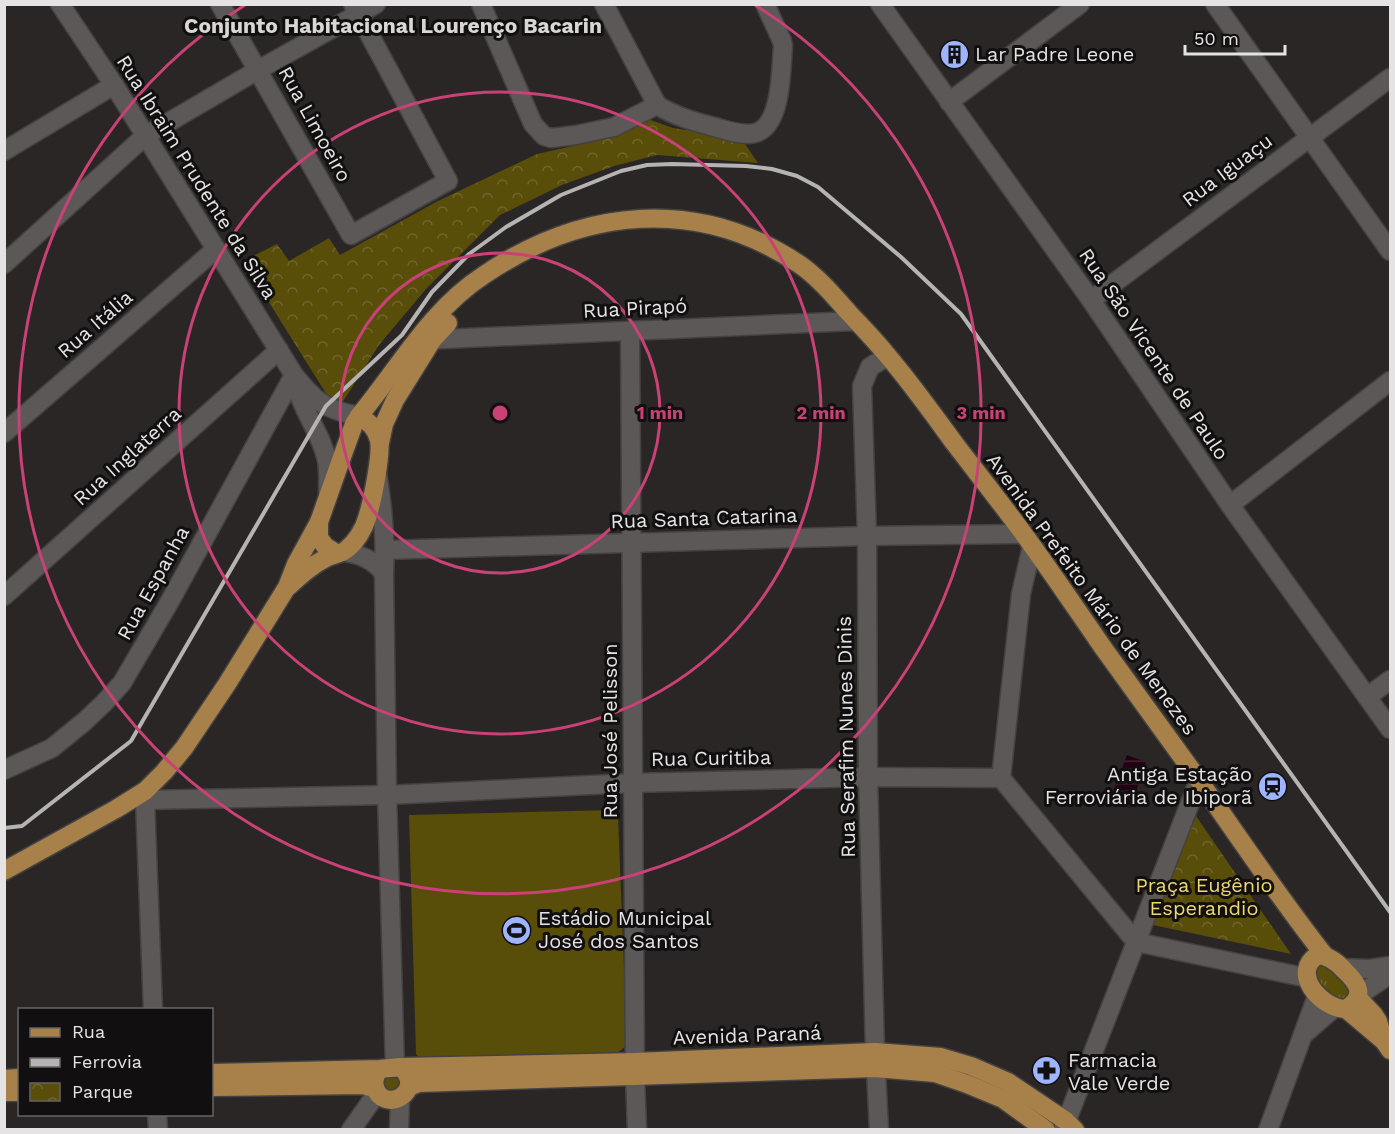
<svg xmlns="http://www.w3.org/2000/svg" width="1395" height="1134" font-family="'Work Sans',sans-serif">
  <defs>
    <pattern id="grass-tufts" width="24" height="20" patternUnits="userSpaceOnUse" patternTransform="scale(1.5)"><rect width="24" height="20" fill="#584d09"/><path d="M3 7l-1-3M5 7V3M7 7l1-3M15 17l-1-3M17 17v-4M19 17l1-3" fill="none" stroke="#70662d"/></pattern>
    <pattern id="park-crowns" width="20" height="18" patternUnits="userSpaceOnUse" patternTransform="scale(1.5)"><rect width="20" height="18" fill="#584d09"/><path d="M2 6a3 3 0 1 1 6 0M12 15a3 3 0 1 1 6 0" fill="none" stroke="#70662d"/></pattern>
    <pattern id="water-rules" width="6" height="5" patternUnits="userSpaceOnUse" patternTransform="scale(1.5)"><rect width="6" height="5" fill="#230011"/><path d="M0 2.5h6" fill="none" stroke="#432534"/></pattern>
  </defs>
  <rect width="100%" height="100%" fill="#292625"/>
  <g fill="url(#grass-tufts)">
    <polygon points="1324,964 1328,965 1347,983 1350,994 1342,1001 1320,991 1314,972 1318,966"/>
    <polygon points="396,1072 403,1084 389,1094 380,1079"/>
  </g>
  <g fill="url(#park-crowns)">
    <polygon points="645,118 673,128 723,136 745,144 758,163 657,155 614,166 562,185 500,215 426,289 379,345 337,411 243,261 277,244 289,261 329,238 340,255 436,202 537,154 600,140"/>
    <polygon points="1196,816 1291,954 1148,924"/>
  </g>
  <polygon fill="#584d09" points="614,810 618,815 627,1045 615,1055 422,1061 416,1054 409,815"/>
  <polygon fill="url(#water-rules)" points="1127,755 1146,762 1130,808 1110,801"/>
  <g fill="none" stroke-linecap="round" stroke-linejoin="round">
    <defs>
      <g id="minor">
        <path d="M 60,4 L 114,85 L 294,375 C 315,401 325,410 359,416"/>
        <polyline points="220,4 351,235 448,181 353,4"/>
        <path d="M 481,4 L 533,124 L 544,136 L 551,138 L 576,135 L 614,127 L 657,105 C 676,117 696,122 718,128 C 729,131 747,137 758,132 C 782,122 781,68 783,46 L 782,41 L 765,4"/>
        <polyline points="604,4 657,105"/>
        <polyline points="880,4 1091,300 1230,505 1390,729"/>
        <polyline points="1215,4 1390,251"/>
        <polyline points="949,102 1080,4"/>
        <polyline points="4,151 114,85"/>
        <polyline points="4,264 145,136 258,70 376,4"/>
        <polyline points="1091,300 1390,78"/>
        <polyline points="630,331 635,1076 637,1130"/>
        <polyline points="421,340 856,321"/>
        <path d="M 296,385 C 303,412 322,435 327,461 C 329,472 328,484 328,495"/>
        <polyline points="4,433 216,249"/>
        <polyline points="1230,505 1390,381"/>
        <polyline points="1032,546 1021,594 1001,778 1136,942 1308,978"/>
        <polyline points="385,550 867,536 1023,534"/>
        <path d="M 345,552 C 362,555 373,560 384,573"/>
        <polyline points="4,596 279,350"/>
        <polyline points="1367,697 1390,680"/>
        <polyline points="4,770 52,748 85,721 104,703 122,683 170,601 294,375"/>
        <path d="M 145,791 L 145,800 L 387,795 L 384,573 C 386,538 383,508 377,473"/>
        <polyline points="145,800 153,1010"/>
        <polyline points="1342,968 1370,969 1390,966"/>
        <polyline points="1358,996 1390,974"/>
        <polyline points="1304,1034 1334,1008"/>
        <polyline points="395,1068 387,795 633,783 868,777 1001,778"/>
        <polyline points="157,1114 158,1130"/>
        <polyline points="351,1130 377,1093"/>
        <polyline points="399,1130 400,1098"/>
        <polyline points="879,1130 875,1052 868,777 867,536 862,386 870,367 888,356"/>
        <polyline points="1063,1130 1199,780"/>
        <polyline points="1268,1130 1317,996"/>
      </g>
      <g id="major">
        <path d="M 359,416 C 399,368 430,310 484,275 C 583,208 697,196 799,264 C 818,277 834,296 849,313 C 862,327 875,340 887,355 C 911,383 933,414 955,444 C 978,474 1001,503 1023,533 C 1051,571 1077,610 1104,649 C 1135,692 1167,736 1198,779 C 1240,839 1280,899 1325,956"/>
        <polyline points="380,443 384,424 395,400 433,339 448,323"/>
        <path d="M 289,586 C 301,575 312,565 326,558 C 333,554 342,554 347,549 C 356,542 364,529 367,518 C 372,503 382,454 379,440 C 376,428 369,422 359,416 L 354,424 L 342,457 L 319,522 L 319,538 L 325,546 L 336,553"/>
        <polyline points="4,871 116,809 145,791 164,772 184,748 227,684 287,587 296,564 319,522"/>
        <path d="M 1318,955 C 1329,956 1337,962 1344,970 C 1359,984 1366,996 1346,1009 C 1320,1008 1290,972 1318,955 Z"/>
        <polyline points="1358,998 1374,1015 1378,1021 1384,1041"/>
        <polyline points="1346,1009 1384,1041 1390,1050"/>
        <polyline points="401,1067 635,1062 875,1052 941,1057 971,1066 1008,1082 1066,1121 1075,1130"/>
        <path d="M 212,1073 L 380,1069 L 401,1067 C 427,1092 383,1115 375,1087 C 373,1080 376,1074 380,1069"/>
        <polyline points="4,1079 20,1078"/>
        <polyline points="212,1087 362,1085 375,1088"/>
        <polyline points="409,1087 419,1083 875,1068 935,1073 967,1084 1003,1099 1046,1130"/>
        <polyline points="4,1092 20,1092"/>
      </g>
    </defs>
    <use href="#minor" stroke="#444241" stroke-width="21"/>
    <use href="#major" stroke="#444241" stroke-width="21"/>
    <use href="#minor" stroke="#5b5857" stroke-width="18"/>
    <use href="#major" stroke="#a8804a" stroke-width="18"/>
    <polyline stroke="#b5b3b3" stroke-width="4" points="4,828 22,826 131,741 326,406 402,335 432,292 469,254 506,227 561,195 621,171 647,165 672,164 746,166 772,169 797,176 818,187 901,257 961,314 1390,912"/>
  </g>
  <g fill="none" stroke="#c94176" stroke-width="3">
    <circle cx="500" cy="413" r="160"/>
    <circle cx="500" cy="413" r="321"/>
    <path d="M755 5A481 481 0 1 1 245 5"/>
  </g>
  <defs>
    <symbol id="building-disc" viewBox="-11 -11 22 22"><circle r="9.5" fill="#9eb4fd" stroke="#110f0f"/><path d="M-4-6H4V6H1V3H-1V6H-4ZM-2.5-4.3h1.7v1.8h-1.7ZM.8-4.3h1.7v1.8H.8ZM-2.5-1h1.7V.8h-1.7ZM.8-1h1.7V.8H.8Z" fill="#111"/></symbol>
    <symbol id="station-disc" viewBox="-11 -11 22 22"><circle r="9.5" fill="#9eb4fd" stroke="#110f0f"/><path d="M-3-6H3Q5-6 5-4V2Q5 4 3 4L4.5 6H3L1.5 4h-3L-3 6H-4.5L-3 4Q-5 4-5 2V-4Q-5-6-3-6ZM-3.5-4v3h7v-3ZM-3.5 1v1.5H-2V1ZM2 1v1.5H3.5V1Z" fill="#111"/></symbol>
    <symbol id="stadium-disc" viewBox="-11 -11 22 22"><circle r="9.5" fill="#9eb4fd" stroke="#110f0f"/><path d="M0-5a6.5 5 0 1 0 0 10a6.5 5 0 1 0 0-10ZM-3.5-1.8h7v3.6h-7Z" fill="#111"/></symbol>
    <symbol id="pharmacy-disc" viewBox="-11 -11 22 22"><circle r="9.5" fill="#9eb4fd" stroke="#110f0f"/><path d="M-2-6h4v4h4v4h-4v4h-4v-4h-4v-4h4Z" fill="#111"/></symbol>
  </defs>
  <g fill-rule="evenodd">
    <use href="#building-disc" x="938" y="38" width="33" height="33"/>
    <use href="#station-disc" x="1256" y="770" width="33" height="33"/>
    <use href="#stadium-disc" x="500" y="914" width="33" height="33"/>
    <use href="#pharmacy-disc" x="1030" y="1054" width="33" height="33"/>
  </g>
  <g text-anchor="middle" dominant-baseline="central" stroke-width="6" stroke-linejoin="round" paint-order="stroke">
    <g font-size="20" fill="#e5e3e3" stroke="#110f0f" text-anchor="start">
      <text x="975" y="54">Lar Padre Leone</text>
      <text x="1252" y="774" text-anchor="end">Antiga Estação<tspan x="1252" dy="23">Ferroviária de Ibiporã</tspan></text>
      <text x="538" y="918">Estádio Municipal<tspan x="538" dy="23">José dos Santos</tspan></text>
      <text x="1068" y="1060">Farmacia<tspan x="1068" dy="23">Vale Verde</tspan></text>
    </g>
    <g font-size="20" fill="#e5e3e3" stroke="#110f0f">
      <text transform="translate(315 124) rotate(61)">Rua Limoeiro</text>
      <text transform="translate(1227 170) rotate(-37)">Rua Iguaçu</text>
      <text transform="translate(197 177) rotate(58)">Rua Ibraim Prudente da Silva</text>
      <text transform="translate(635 308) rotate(-3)">Rua Pirapó</text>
      <text transform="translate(95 324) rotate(-41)">Rua Itália</text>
      <text transform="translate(1154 354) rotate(56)">Rua São Vicente de Paulo</text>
      <text transform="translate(127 456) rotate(-42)">Rua Inglaterra</text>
      <text transform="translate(704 518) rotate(-2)">Rua Santa Catarina</text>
      <text transform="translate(153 583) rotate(-61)">Rua Espanha</text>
      <text transform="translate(1092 594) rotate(54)">Avenida Prefeito Mário de Menezes</text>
      <text transform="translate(610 731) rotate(-90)">Rua José Pelisson</text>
      <text transform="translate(846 737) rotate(-91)">Rua Serafim Nunes Dinis</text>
      <text transform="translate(711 758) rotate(-1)">Rua Curitiba</text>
      <text transform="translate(747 1035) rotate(-2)">Avenida Paraná</text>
    </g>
    <g font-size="20" fill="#edd970" stroke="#110f0f">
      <text x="1204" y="885">Praça Eugênio<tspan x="1204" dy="23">Esperandio</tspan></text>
    </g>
    <g font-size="21" font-weight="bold" fill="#dad6d5" stroke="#110f0f">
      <text x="393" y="25">Conjunto Habitacional Lourenço Bacarin</text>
    </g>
  </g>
  <circle cx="500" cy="413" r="9" fill="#c94176" stroke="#110f0f" stroke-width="3"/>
  <g font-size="18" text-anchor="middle" font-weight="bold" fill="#c94176" stroke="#110f0f" stroke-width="6" stroke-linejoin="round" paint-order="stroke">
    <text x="660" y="419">1 min</text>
    <text x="821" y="419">2 min</text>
    <text x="981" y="419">3 min</text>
  </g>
  <rect width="1395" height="1134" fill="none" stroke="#e5e3e3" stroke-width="12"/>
  <rect x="18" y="1008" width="195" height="108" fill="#110f0f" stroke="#666464" stroke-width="1.5"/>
  <rect x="30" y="1028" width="30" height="9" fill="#a8804a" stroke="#666464" stroke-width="1.5"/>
  <text x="72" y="1038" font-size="18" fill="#e5e3e3">Rua</text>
  <rect x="30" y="1058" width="30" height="9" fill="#b5b3b3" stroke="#666464" stroke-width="1.5"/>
  <text x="72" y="1068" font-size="18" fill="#e5e3e3">Ferrovia</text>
  <rect x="30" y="1083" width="30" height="18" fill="url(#park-crowns)" stroke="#666464" stroke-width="1.5"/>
  <text x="72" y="1098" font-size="18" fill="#e5e3e3">Parque</text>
  <path d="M1185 45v9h100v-9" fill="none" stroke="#e5e3e3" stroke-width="3"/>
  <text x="1194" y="45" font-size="18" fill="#e5e3e3" stroke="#110f0f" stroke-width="4.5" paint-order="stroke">50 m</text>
</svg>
